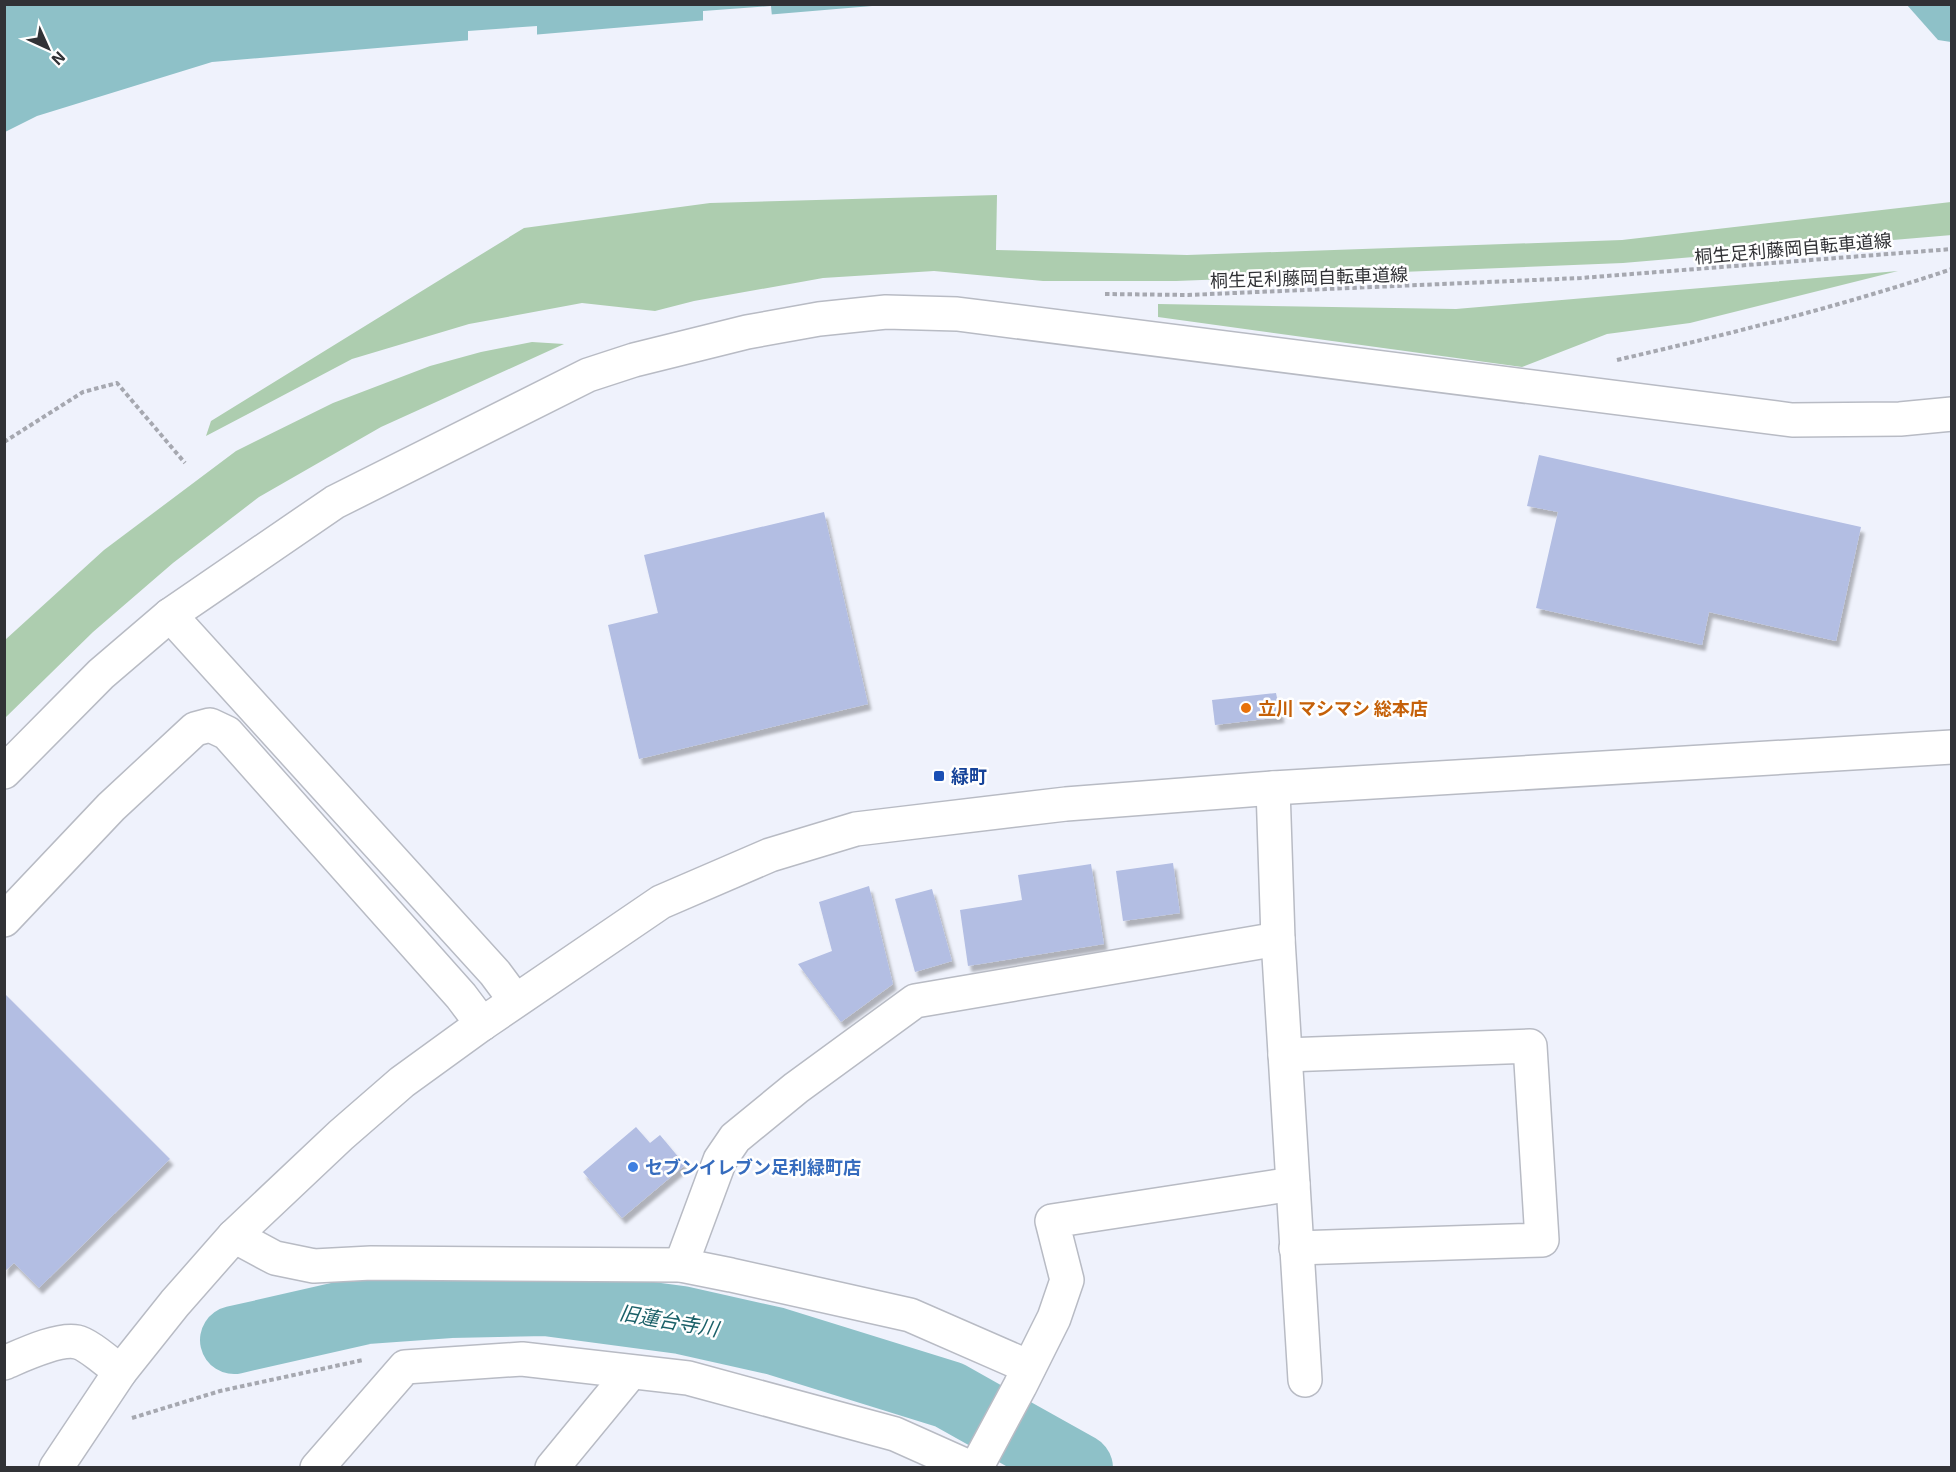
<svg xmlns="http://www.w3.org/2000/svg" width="1956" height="1472" font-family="'Exo 2','Noto Sans JP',sans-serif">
  <defs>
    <filter id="shadow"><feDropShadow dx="3.5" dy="6" stdDeviation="1.5" flood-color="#0004"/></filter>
  </defs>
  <rect width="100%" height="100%" fill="#eff2fc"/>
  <g fill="#adcdaf">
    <polygon points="997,195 996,250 1187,255 1622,240 1951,202 1952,235 1623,263 1176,281 1043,281 934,271 823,278 694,301 655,311 582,303 469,324 352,359 206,436 211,421 524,228 710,203"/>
    <polygon points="1898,271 1690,323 1607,334 1522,367 1158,317 1158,304 1456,309"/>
    <polygon points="532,342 564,344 381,427 259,497 173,563 93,632 5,718 5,640 104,550 236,451 333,403 430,366 481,352"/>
  </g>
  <g fill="#8ec1c8">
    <polygon points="5,5 884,5 212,62 37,116 5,132"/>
    <polygon points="1907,5 1951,5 1951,42 1938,40"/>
  </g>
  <g fill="#eff2fc">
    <polygon points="771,6 772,17 703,23 703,11"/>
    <polygon points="537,26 537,37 468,43 468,31"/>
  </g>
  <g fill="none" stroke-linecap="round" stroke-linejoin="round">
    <polyline stroke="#8ec1c8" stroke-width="68" points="234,1340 366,1310 450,1304 546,1302 681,1320 775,1341 949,1395 1079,1468"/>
  </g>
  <g fill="#b3bee3" filter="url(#shadow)">
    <polygon points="1539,455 1861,527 1836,641 1709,612 1702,645 1536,608 1558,512 1527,506"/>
    <polygon points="824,512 868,704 639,759 608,625 658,613 644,555"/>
    <polygon points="1276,693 1281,717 1215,725 1212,700"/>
    <polygon points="1173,863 1180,913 1123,921 1116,871"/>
    <polygon points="1091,864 1104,944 968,966 960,910 1022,900 1018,875"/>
    <polygon points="869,886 893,984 841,1022 798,964 832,951 819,902"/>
    <polygon points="932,889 952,961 915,972 895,899"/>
    <polygon points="4,993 170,1159 39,1288 14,1263 4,1272"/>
    <polygon points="636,1127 650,1143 660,1135 685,1165 622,1218 583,1172"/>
  </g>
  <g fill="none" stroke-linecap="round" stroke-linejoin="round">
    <defs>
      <g id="minor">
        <polyline points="170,615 495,973 515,1000"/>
        <polyline points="4,772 101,674 170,615 335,502 588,375 634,360 747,332 819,319 886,312 957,314 1792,420 1900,419 1952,414"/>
        <polyline points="1273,788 1278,939 1305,1380"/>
        <polyline points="4,920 111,807 195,729 210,725 227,733 461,996 482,1024"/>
        <polyline points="1285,1055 1530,1046 1542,1240 1296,1248"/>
        <polyline points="234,1236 275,1258 314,1266 371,1263 681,1265 731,1275 910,1315 1029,1367"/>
        <polyline points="681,1265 720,1160 735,1138 796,1088 915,1001 1278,939"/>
        <path d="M 4,1363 C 23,1355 58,1338 77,1342 C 87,1344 111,1364 120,1372"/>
        <polyline points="56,1468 120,1372 175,1303 234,1236 341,1135 402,1082 482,1024 661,902 770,855 856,829 1066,804 1273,788 1952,747"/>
        <polyline points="317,1468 405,1367 522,1359 688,1378 895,1434 971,1468"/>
        <polyline points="552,1468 631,1372"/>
        <polyline points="976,1468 1020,1386 1054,1318 1067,1280 1052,1221 1293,1184"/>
      </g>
    </defs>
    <use href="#minor" stroke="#b8bbc4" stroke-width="36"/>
    <g stroke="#a6a8b0" stroke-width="4" stroke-dasharray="4.5 3" stroke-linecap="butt">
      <polyline points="1105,294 1188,295 1581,278 1952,249"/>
      <path d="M 1617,360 C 1729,334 1842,306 1952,269"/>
      <polyline points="4,442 83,392 117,383 185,463"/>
      <polyline points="132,1418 220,1391 363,1360"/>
    </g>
    <use href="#minor" stroke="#fff" stroke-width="33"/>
  </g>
  <circle fill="#e8710a" stroke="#fff" stroke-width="2" cx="1246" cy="708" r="6"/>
  <rect fill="#1a4fb4" stroke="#fff" stroke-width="2" x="933" y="770" width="12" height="12" rx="3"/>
  <circle fill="#3f7fe0" stroke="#fff" stroke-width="2" cx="633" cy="1167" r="6"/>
  <g text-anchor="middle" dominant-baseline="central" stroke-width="5" stroke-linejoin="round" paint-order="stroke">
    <g font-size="18" fill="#313236" stroke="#fff">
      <text transform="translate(1793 248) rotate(-5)">桐生足利藤岡自転車道線</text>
      <text transform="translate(1309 277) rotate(-2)">桐生足利藤岡自転車道線</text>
    </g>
    <g font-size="18" font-weight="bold" fill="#c56008" stroke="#fff" text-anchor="start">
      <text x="1258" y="708">立川 マシマシ 総本店</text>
    </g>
    <g font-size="18" font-weight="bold" fill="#164399" stroke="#fff" text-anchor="start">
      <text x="951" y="776">緑町</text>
    </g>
    <g font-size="18" font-weight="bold" fill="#366cbe" stroke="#fff" text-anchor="start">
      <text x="645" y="1167">セブンイレブン足利緑町店</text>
    </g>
    <g font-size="20" font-style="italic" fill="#1c6169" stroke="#fff">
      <text transform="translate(669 1320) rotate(10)">旧蓮台寺川</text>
    </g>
  </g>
  <rect width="1956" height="1472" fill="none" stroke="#313236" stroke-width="12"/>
  <g transform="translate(48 48) rotate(135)" stroke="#ffffff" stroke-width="4.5" paint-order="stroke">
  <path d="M0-4.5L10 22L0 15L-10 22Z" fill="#313236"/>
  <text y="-9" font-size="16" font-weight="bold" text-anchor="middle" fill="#313236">N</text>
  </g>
</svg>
